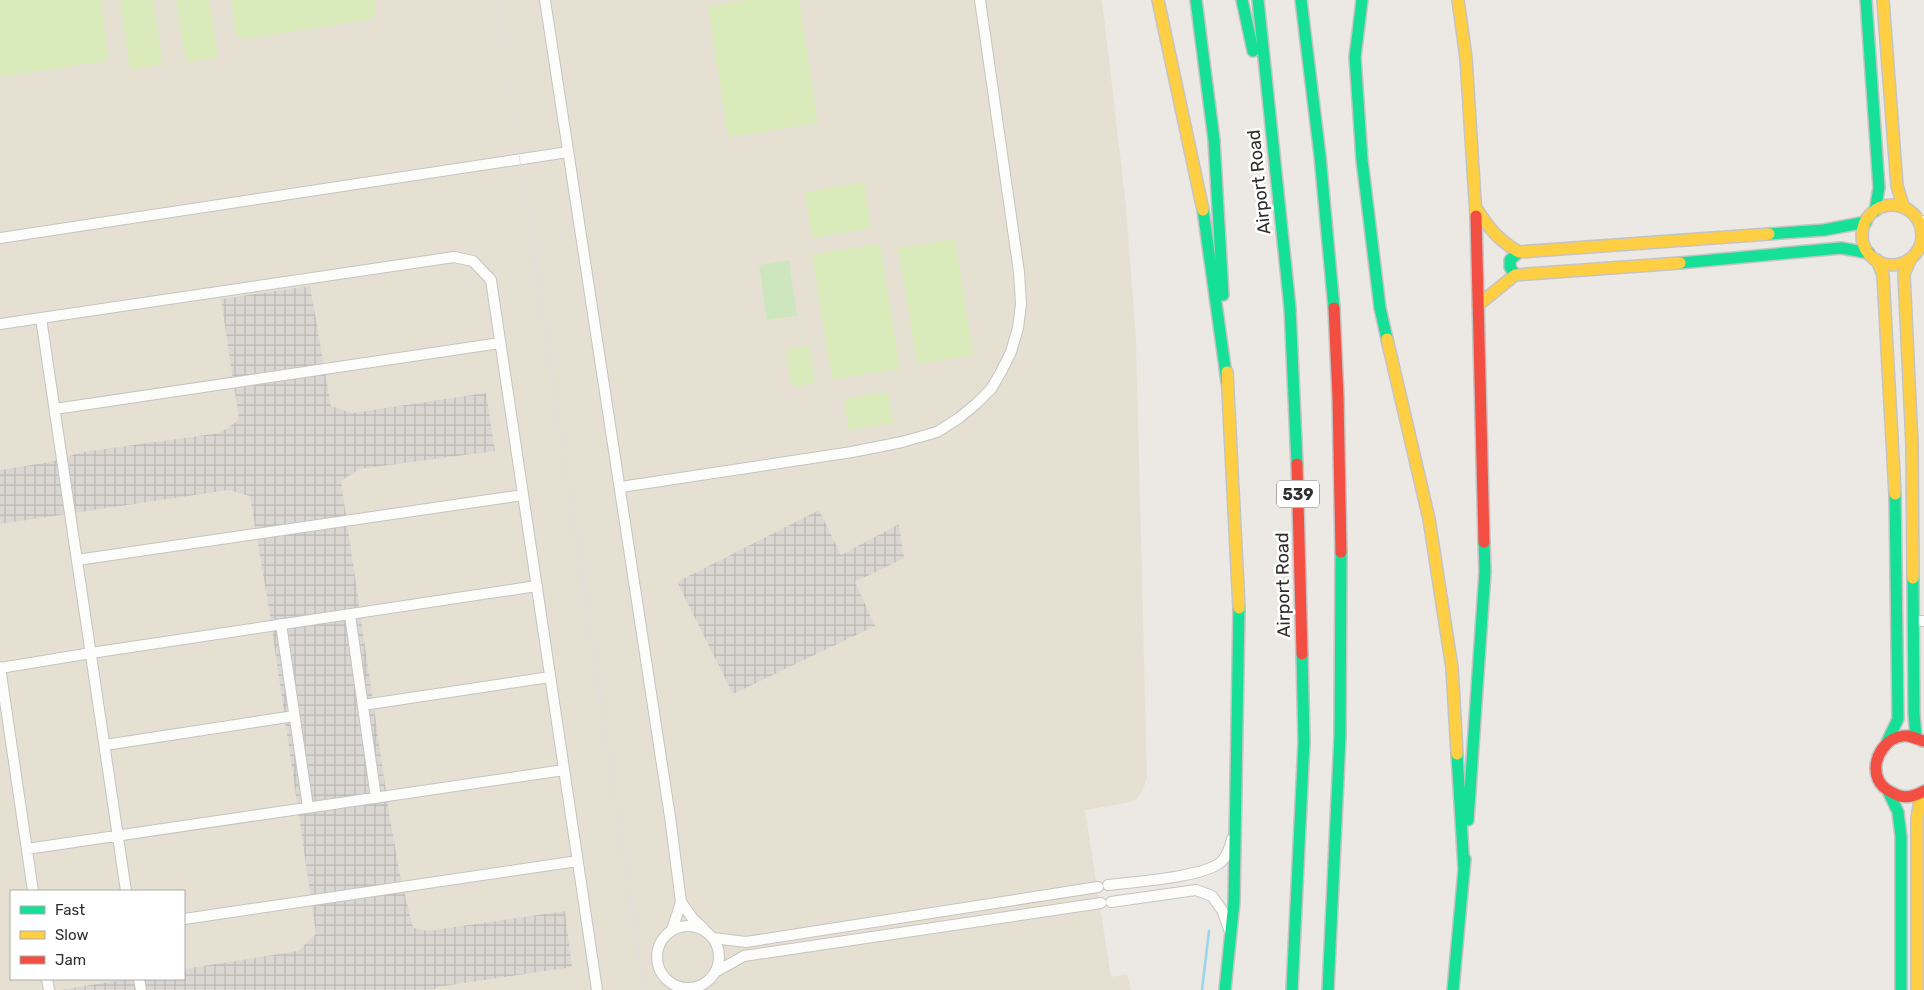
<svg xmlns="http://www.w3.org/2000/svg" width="1924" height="990" viewBox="0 0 1924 990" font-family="Rubik,sans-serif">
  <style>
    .education { fill: #e6e0d3; fill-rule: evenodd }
    .grass { fill: #cee6be }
    .pitch { fill: #d9eabb }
    .plaza { fill: url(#plaza-grid) }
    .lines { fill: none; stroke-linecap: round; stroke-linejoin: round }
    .stream { stroke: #99d6ec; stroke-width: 2.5 }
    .street-casing { stroke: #c5c4c5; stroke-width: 12 }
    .fast-casing { stroke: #c5c4c5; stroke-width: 14 }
    .slow-casing { stroke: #c5c4c5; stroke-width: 14 }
    .jam-casing { stroke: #c5c4c5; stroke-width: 14 }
    .street { stroke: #fcfcfb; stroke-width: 10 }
    .fast { stroke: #16e098; stroke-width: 11 }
    .slow { stroke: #ffcf43; stroke-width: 11 }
    .jam { stroke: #f24e42; stroke-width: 11 }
    .tram { stroke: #dfdfe1; stroke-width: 1 }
    .labels { text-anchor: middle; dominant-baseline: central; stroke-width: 5; stroke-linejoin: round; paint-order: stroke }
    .shield { fill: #fff; stroke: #6d6d6d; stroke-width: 1 }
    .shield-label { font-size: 16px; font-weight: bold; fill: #2e2e2e }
    .street-label { font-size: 18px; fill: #2e2e2e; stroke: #fff }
  </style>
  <defs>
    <pattern id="plaza-grid" width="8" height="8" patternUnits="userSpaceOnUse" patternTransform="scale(1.25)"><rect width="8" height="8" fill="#dad6d2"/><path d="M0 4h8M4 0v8" fill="none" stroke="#bbb8b5"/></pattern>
  </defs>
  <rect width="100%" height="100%" fill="#ece8e4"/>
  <path class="education" d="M0 0H1102L1126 206 1136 340 1147 777 1143 790 1136 799 1127 803 1085 810 1111 977 1127 974 1131 990H0ZM11 891H184V979H11Z"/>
  <path class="grass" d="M789 260 797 316 767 320 759 265Z"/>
  <path class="pitch" d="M0 0H101L108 58 104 61 0 77Z
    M120 0H153L163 65 130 70Z
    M176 0H209L218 57 186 62Z
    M231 0H375L376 12 370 19 242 39 236 35Z
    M748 0H799L818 123 728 137 708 6Z
    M864 182 871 228 812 238 805 192Z
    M955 239 973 355 917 364 898 248Z
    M880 244 900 369 832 379 812 254Z
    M809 345 815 383 792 387 786 349Z
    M888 392 893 423 848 430 844 399Z"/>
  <path class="plaza" d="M310 286 331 406 352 413 486 393 495 451 359 469 341 481 389 812 400 875 413 928 428 931 565 911 572 967 437 987 434 990H61L127 979H184V969L298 951 316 934 269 609 250 496 228 490 0 524V470L50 462 83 452 220 433 239 420 221 299Z
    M819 510 841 555 899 524 904 558 855 582 875 626 733 694 677 582Z"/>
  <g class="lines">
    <path class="stream" d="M1202 990 1209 931"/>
    <g class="street-casing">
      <path id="street" d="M545 0 670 817 681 902 672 930
        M1919 222 1924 221
        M0 238 568 152
        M1922 241 1924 240
        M41 318 126 891
        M0 324 454 257 473 261 491 280 597 990
        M55 409 500 343
        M621 487 852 452 902 442 937 432 959 418 976 404 991 389 1001 372 1011 352 1018 328 1021 304 1019 272 980 0
        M77 560 523 495
        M350 615 376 798
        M1913 621H1924
        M281 624 308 807
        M0 667 33 891
        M0 668 91 653 537 586
        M363 705 550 677
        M105 745 294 716
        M27 849 564 770
        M1108 885C1133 882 1207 877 1222 861 1228 855 1230 847 1232 839
        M681 902 693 919 703 928
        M1111 902 1196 890 1212 896 1222 910 1230 932
        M184 919 578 861
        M657 957a31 31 0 1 1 62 0a31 31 0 1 1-62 0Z
        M713 938 746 942 1098 887
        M717 971 744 956 1101 903
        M47 979 49 990
        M139 979 141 990"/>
    </g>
    <g class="fast-casing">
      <path id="fast" d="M1196 0 1214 140 1223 295
        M1242 0 1253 51
        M1258 0 1290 308 1297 464
        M1301 0 1320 156 1334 308
        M1362 0 1355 57 1362 160 1380 308 1387 339
        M1866 0 1879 188 1875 211
        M1203 210 1227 382
        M1769 234 1824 230 1866 222
        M1680 263 1841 248 1869 253
        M1515 275 1510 267V260L1519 252
        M1913 578 1914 714 1916 737
        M1887 742 1898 719 1895 494
        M1457 754 1464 869
        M1888 791 1898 812 1901 837V990
        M1468 820 1485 572 1484 542
        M1225 990 1234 902 1239 608
        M1292 990 1304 742 1302 654
        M1328 990 1340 736 1341 552
        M1453 990 1465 859"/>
    </g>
    <g class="slow-casing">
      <path id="slow" d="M1158 0 1203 210
        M1458 0 1466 58 1476 216
        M1883 0 1897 186 1904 208
        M1862 235a30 30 0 1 1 60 0a30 30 0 1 1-60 0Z
        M1476 208C1488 227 1499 241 1519 252L1769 234
        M1911 258 1904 274 1912 445 1913 578
        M1877 260 1883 275 1895 494
        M1478 305 1515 275 1680 263
        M1387 339 1429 519 1452 668 1457 754
        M1227 372 1239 608
        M1917 990V819L1921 793"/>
    </g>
    <g class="jam-casing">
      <path id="jam" d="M1476 216 1484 542
        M1334 308 1338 397 1341 552
        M1297 464 1302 654
        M1923 741C1918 739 1913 737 1908 736 1887 734 1870 759 1878 779 1881 787 1888 791 1895 794 1904 799 1915 796 1924 791"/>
    </g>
    <use href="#street" class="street"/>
    <use href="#fast" class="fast"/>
    <use href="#slow" class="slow"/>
    <use href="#jam" class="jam"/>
    <path class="tram" d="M496 0 644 990"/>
  </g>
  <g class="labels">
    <rect class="shield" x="1277" y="480.5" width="42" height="27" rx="4"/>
    <g class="shield-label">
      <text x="1298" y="494">539</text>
    </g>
    <g class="street-label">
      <text transform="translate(1259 182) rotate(-96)">Airport Road</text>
      <text transform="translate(1283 585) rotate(-91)">Airport Road</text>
    </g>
  </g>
  <rect x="10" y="890" width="175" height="90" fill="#ffffff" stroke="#ababab"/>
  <rect x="20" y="906" width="25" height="8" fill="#16e098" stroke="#ababab"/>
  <text x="55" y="915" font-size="15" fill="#2e2e2e">Fast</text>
  <rect x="20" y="931" width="25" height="8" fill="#ffcf43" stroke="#ababab"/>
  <text x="55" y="940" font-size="15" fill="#2e2e2e">Slow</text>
  <rect x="20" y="956" width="25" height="8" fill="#f24e42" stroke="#ababab"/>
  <text x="55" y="965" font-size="15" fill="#2e2e2e">Jam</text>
</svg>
